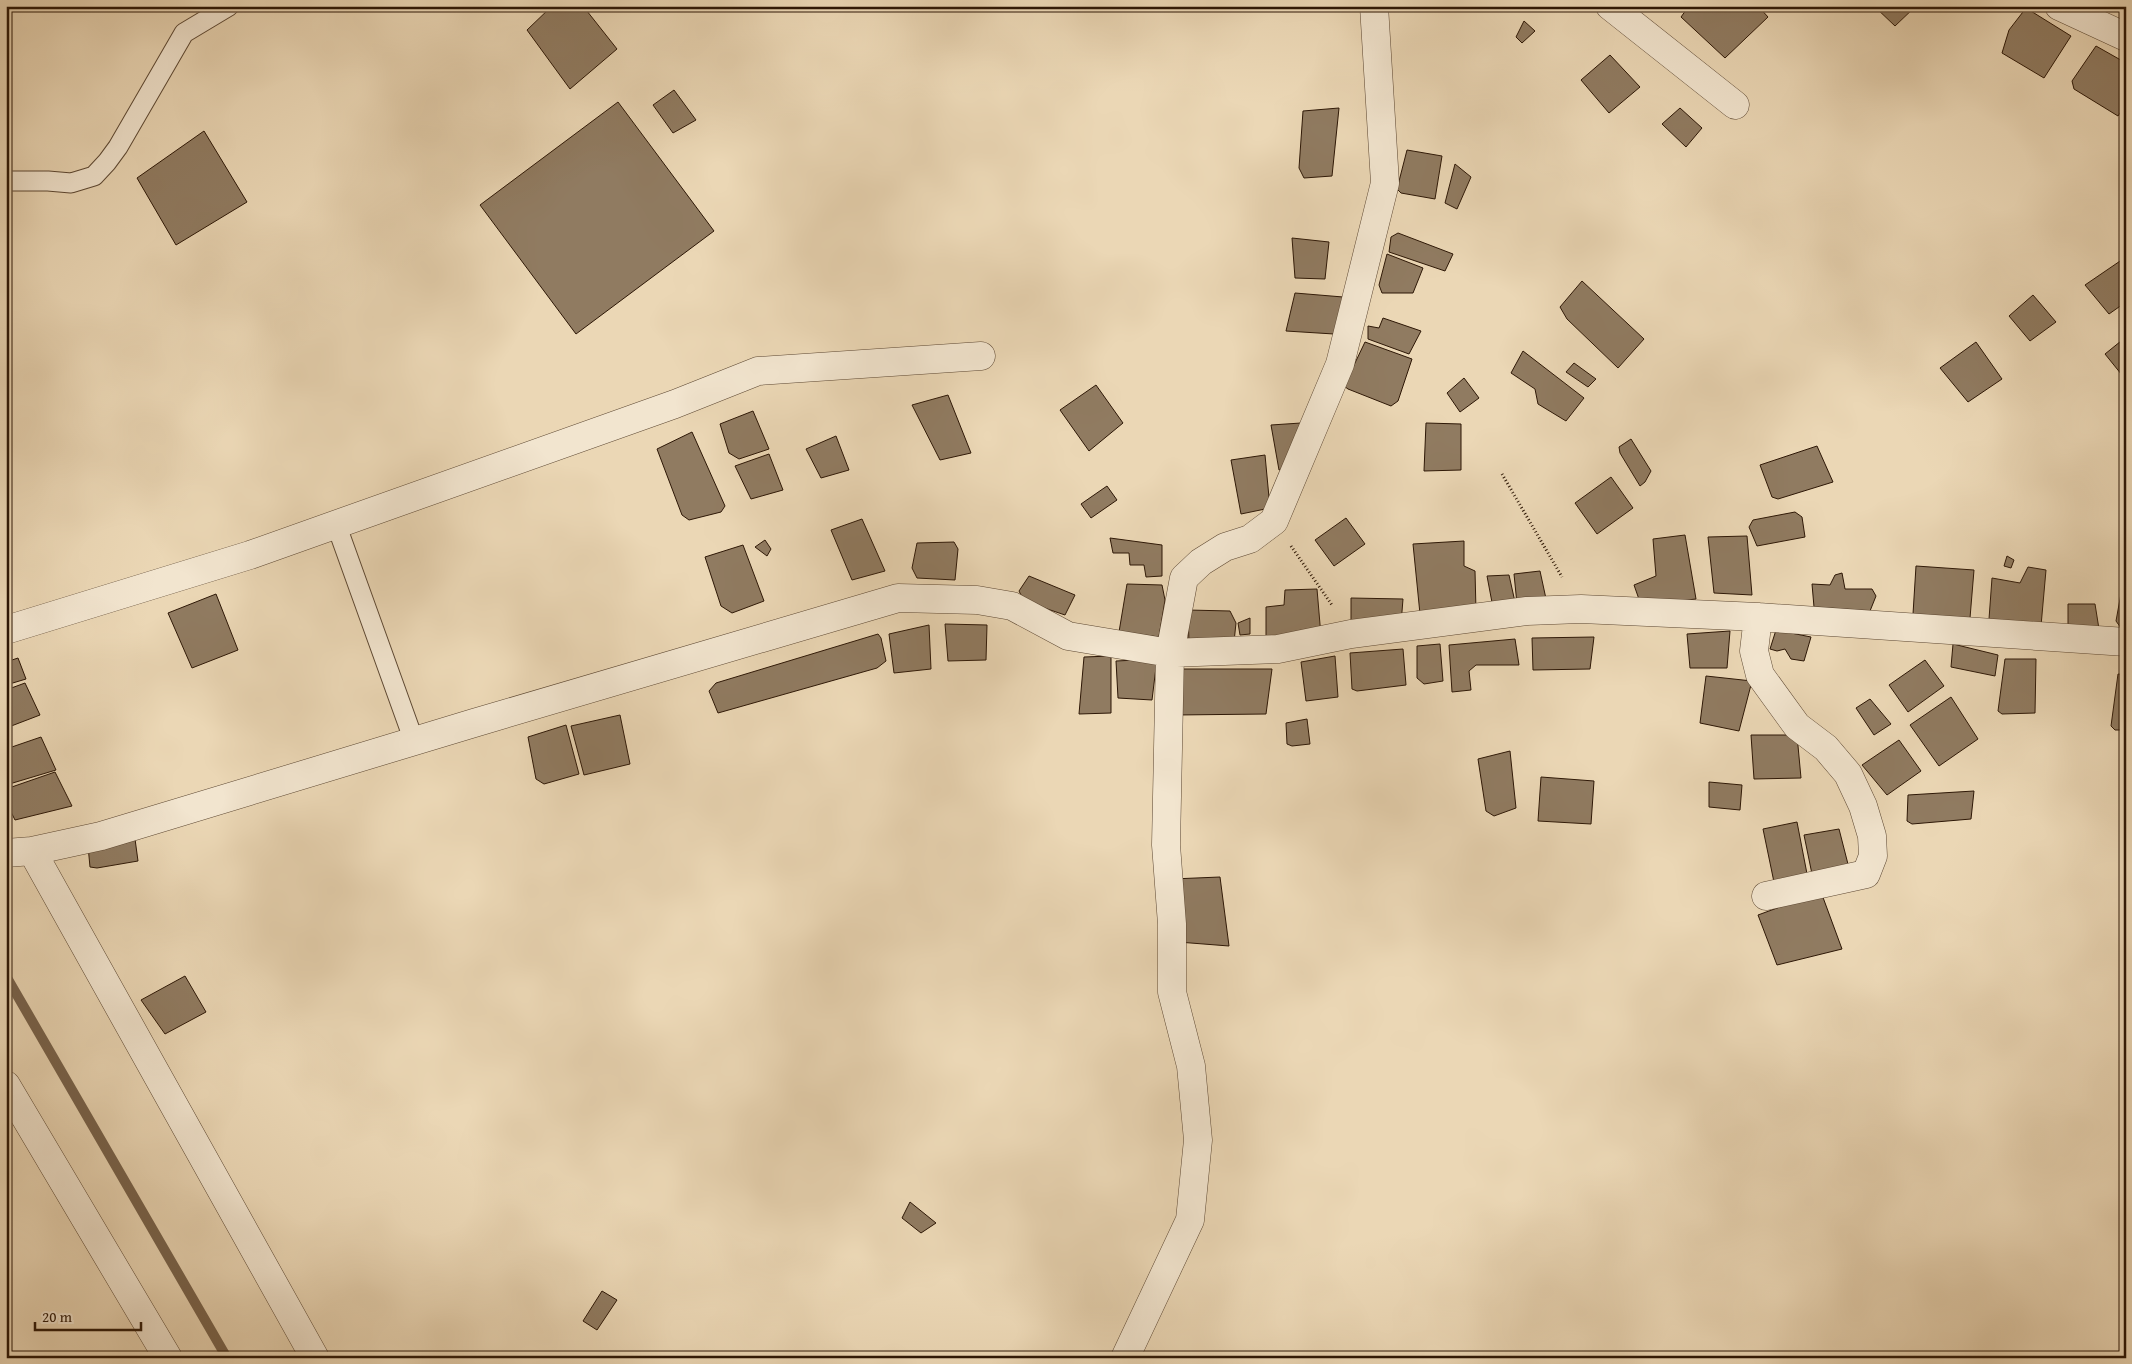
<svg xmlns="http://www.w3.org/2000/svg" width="2132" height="1364" viewBox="0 0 2132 1364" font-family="'Gentium Book Plus',serif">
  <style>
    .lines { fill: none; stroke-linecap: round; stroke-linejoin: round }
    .stream { stroke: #78634c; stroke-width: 10 }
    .building { fill: #907b61; stroke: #2d1706 }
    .service-casing { stroke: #5c4732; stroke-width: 21 }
    .minor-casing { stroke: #5c4732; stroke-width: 29 }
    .tertiary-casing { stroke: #5c4732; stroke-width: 29 }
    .path { stroke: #2d1706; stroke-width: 3; stroke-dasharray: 1 2.5; stroke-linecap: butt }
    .service { stroke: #f2e5cf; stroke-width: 19 }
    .minor { stroke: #f2e5cf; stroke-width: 28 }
    .tertiary { stroke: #f2e5cf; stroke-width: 28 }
  </style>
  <rect width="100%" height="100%" fill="#ebd7b5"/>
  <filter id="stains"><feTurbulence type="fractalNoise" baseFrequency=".004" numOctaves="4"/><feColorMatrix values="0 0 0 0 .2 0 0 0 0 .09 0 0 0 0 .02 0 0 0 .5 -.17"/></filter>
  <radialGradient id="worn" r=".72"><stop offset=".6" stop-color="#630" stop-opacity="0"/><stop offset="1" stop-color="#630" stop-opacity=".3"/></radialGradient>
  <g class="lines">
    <path class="stream" d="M6 976 227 1358"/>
  </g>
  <path class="building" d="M552 6H583L617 49 570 89 527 30Z
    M1689 6H1758L1768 17 1725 58 1681 17Z
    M1874 6H1916L1895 26Z
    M2026 8 2071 36 2044 78 2002 53 2009 30Z
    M1524 21 1535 31 1522 43 1516 37Z
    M2096 46 2126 63V104L2118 116 2074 89 2072 81Z
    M1610 55 1640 87 1609 113 1581 80Z
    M674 90 696 120 673 133 653 105Z
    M618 102 714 231 576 334 480 205Z
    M1339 108 1332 176 1304 178 1299 168 1303 111Z
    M1680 108 1702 128 1686 147 1662 124Z
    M204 131 247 202 176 245 137 178Z
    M1407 150 1442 156 1435 199 1401 193 1397 189Z
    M1455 164 1471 177 1457 209 1445 203Z
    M1398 233 1453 254 1445 271 1389 252 1391 237Z
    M1292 238 1329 242 1325 279 1295 278Z
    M1387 254 1423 268 1413 293H1382L1379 285Z
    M2126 257V302L2109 314 2085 285Z
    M1582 281 1644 339 1618 368 1567 319 1560 307Z
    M1295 293 1343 297 1334 334 1286 331Z
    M2033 295 2056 322 2030 341 2009 316Z
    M1383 318 1421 331 1409 354 1368 339V326L1379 328Z
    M2126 337V380L2105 354Z
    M1365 342 1412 359 1398 401 1391 406 1348 389 1344 386Z
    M1976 342 2002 379 1968 402 1940 368Z
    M1523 351 1584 398 1566 421 1538 404 1535 389 1511 373Z
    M1574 363 1596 379 1588 387 1566 372Z
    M1464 378 1479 398 1460 412 1447 393Z
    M1096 385 1123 423 1089 451 1060 410Z
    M948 395 971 453 940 460 912 405Z
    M753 411 769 449 739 459 729 453 720 424Z
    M1301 423 1289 467 1279 470 1271 425Z
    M1426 423 1461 424V470L1424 471Z
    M692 432 725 506 721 512 689 520 682 515 657 449Z
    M836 436 849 470 821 478 806 449Z
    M1631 439 1651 471 1645 482 1640 486 1620 453 1619 447Z
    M1817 446 1833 482 1778 499 1772 497 1760 465Z
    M769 454 783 490 751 499 735 466Z
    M1265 455 1270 508 1241 514 1231 460Z
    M1611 477 1633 508 1597 534 1575 503Z
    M1107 486 1117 500 1091 518 1081 504Z
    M1795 512 1802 517 1805 537 1757 546 1749 527 1753 520Z
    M1346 518 1365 544 1334 566 1315 540Z
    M862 519 885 571 852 580 831 530Z
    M1685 535 1696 599 1641 605 1634 585 1656 576 1653 539Z
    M1747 536 1752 595 1714 593 1708 537Z
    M1110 538 1162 545V576L1146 577 1144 565H1130L1129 553H1113Z
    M765 540 771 549 767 556 755 547Z
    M1464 541V566L1475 571 1476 611 1420 614 1413 544Z
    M954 542 958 549 955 580 917 578 912 568 917 543Z
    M743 545 764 601 732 613 721 606 705 557Z
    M2007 556 2014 560 2011 568 2004 566Z
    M1916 566 1974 570 1970 618 1913 614Z
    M2028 567 2046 570 2041 626 1989 619 1992 578 2020 583Z
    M1540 571 1548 608 1517 604 1514 574Z
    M1842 573 1845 589H1872L1876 596 1870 611 1814 607 1812 584 1830 585 1835 575Z
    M1509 575 1517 611 1494 613 1487 576Z
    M1029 576 1075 595 1065 615 1024 601 1019 591Z
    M1127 584 1162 585 1165 600 1159 637 1119 632Z
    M2122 588H2126V628H2121L2116 621Z
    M1317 589 1321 636 1266 639V607L1284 605 1285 590Z
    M216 594 238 650 192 668 168 613Z
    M1351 598 1403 599 1401 624 1351 626Z
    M2068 604H2095L2099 629 2068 628Z
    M1188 610 1230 611 1236 623 1234 642 1189 645Z
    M1250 618V634L1240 635 1238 623Z
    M945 624 987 625 986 660 948 661Z
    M929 625 931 669 894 673 889 634Z
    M1776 630 1811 637 1804 661 1791 659 1785 649 1777 651 1770 649Z
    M1730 631 1727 668H1690L1687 634Z
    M878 634 881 638 886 661 877 668 718 713 709 691 716 683Z
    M1594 637 1590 669 1533 670 1532 638Z
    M1515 639 1519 665H1476L1469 671 1471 690 1452 692 1449 645Z
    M1440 644 1443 681 1424 684 1417 678V646Z
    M1953 644 1998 655 1995 676 1951 667Z
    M1403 649 1406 685 1357 691 1352 689 1350 653Z
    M1111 656V713L1079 714 1084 657Z
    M1335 656 1338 697 1306 701 1301 662Z
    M18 658 26 679 6 685V662Z
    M1157 659 1152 700 1118 698 1116 661Z
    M2005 659H2036L2035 713 2002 714 1998 711Z
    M1925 660 1944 686 1908 712 1889 685Z
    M1176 669H1272L1266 714 1176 715Z
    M2118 674 2126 675V730H2115L2111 726Z
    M1706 676 1752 681 1739 731 1700 723Z
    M25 683 40 715 6 728V690Z
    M1951 697 1978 739 1939 766 1910 725Z
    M1870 699 1891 724 1874 735 1856 708Z
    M620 715 630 764 584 775 571 726Z
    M1307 719 1310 744 1292 746 1287 744 1286 723Z
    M566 725 579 774 544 784 536 779 528 737Z
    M1751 735H1797L1801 778 1754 779Z
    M41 737 56 770 6 785V749Z
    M1899 740 1921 771 1887 795 1862 765Z
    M1510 751 1516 808 1494 816 1486 811 1478 759Z
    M55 772 72 806 15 820 6 802V789Z
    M1541 777 1594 781 1591 824 1538 821Z
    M1709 782 1742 785 1740 810 1709 807Z
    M1974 791 1971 819 1912 824 1907 821 1908 795Z
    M1797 822 1808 879 1775 887 1763 829Z
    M1839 829 1850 872 1813 879 1804 835Z
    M135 839 138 861 97 868 90 867 88 846Z
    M1220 877 1229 946 1178 942 1172 879Z
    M1821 892 1842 949 1777 965 1758 915Z
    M185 976 206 1012 165 1034 141 1000Z
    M910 1202 936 1223 921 1233 902 1218Z
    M602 1291 617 1300 597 1330 583 1321Z"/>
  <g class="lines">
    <g class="service-casing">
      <path id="service" d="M6 181H48L71 183 94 176 107 162 118 147 184 33 229 6
        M336 524 414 741"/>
    </g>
    <g class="minor-casing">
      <path id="minor" d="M1610 6 1735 105
        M1758 617 1754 651 1760 675 1797 726 1826 748 1848 774 1863 806 1872 836 1873 856 1866 874 1766 896
        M6 630 250 555 675 404 758 371 981 356
        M32 851 101 836 474 723 898 598 977 600 1012 606 1068 636 1170 653 1278 649 1351 634 1527 611 1581 609 1758 617 2126 642
        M6 853 32 851 315 1358
        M6 1085 168 1358
        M1125 1358 1190 1220 1198 1140 1191 1066 1172 992V924L1166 845 1170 653 1184 578 1201 562 1225 547 1250 539 1274 521 1340 364 1385 183 1374 6"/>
    </g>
    <g class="tertiary-casing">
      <path id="tertiary" d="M2059 6 2126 37"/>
    </g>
    <path class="path" d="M1502 474 1562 577
      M1291 546 1332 605"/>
    <use href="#service" class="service"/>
    <use href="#minor" class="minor"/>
    <use href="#tertiary" class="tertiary"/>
  </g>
  <rect width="2132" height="1364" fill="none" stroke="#ebd7b5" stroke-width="25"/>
  <rect x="8" y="8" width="2117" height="1349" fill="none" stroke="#2d1706" stroke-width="2.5"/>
  <rect x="12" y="12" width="2107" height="1339" fill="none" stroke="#2d1706"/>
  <path d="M35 1322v8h106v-8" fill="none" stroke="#2d1706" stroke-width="2.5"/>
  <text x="42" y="1322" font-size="15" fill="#2d1706" stroke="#f2e5cf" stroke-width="4" paint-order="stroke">20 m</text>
  <rect width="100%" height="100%" filter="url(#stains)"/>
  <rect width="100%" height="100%" fill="url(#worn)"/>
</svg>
